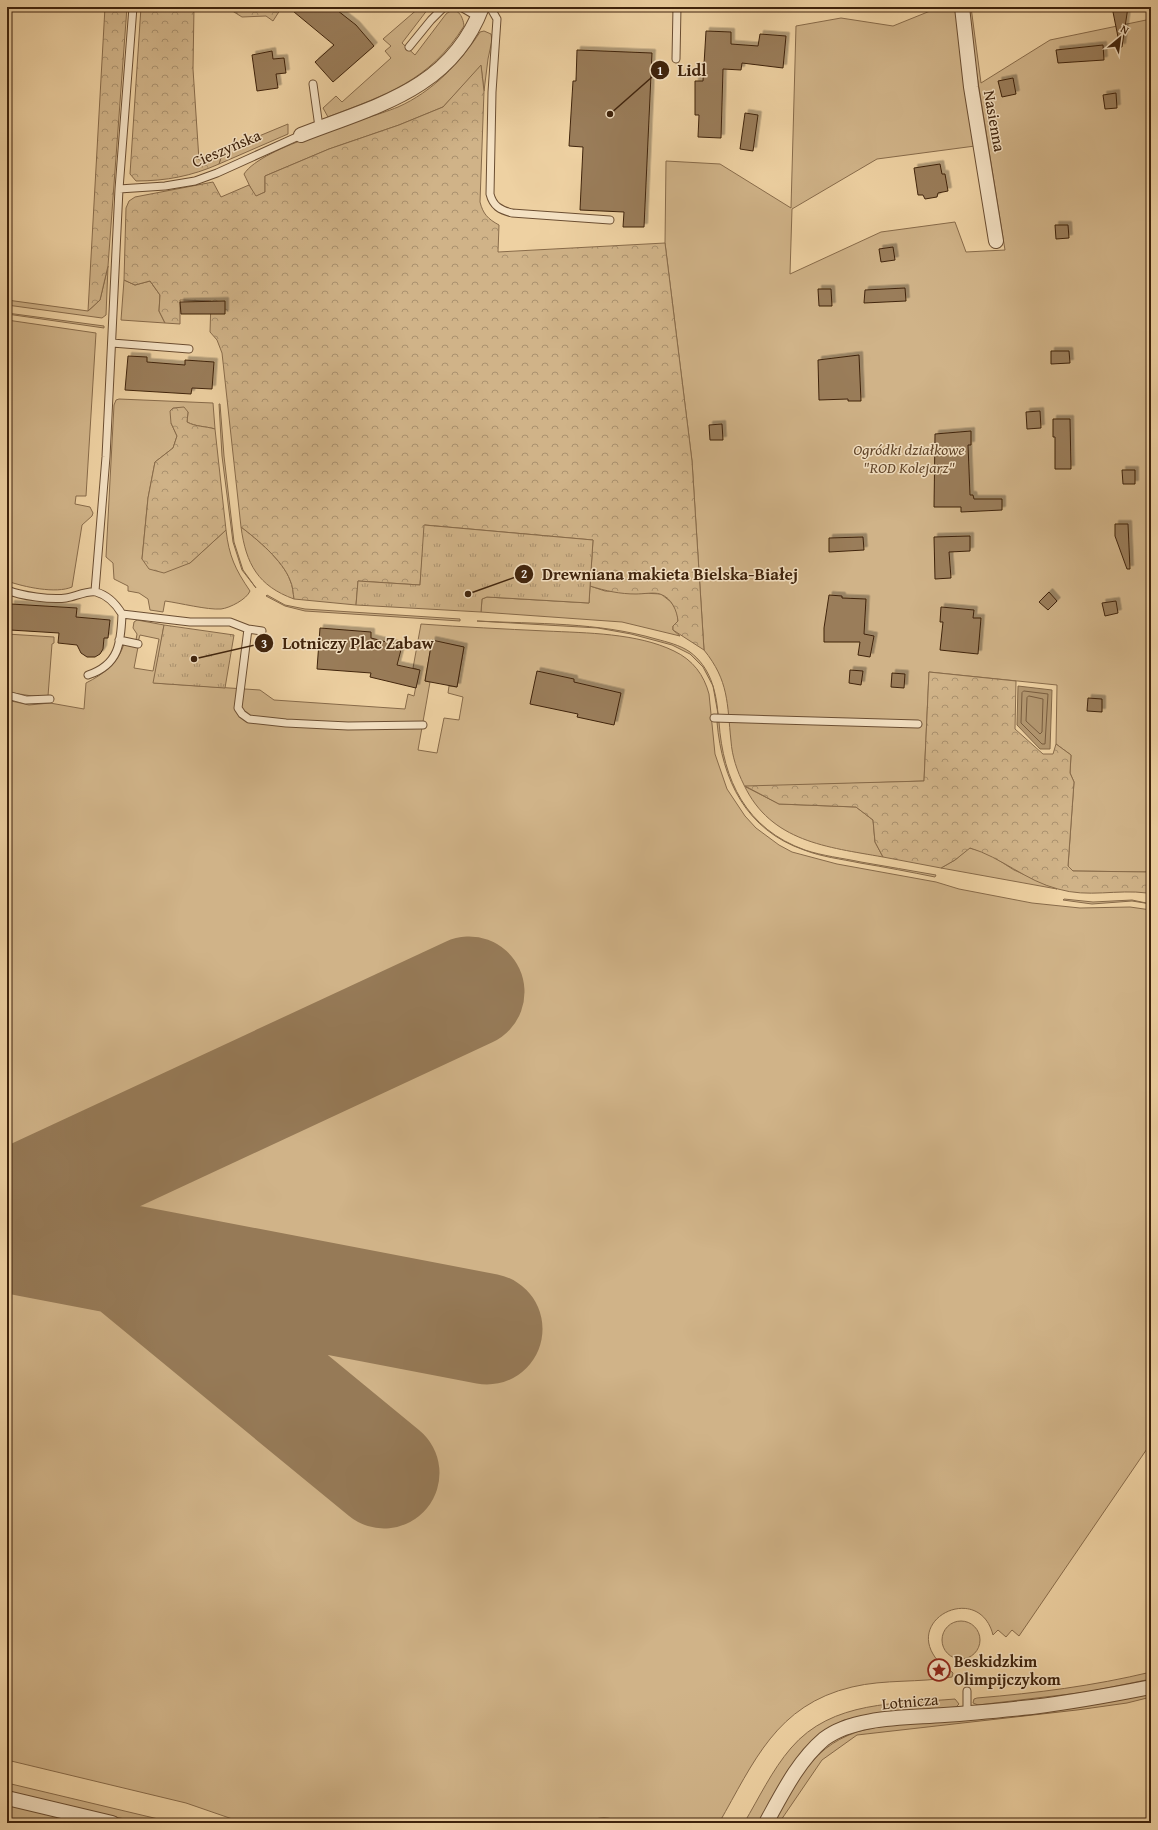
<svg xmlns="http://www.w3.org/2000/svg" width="1158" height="1830" viewBox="0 0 1158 1830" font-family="'Gentium Book Plus',serif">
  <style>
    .green { fill: #d0b388; stroke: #886b4a; fill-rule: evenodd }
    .forest { fill: url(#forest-crowns); stroke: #886b4a }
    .park { fill: url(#park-tufts); stroke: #886b4a }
    .water { fill: #b2966f; stroke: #846847 }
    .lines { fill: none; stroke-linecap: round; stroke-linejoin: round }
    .shore { stroke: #785c3e; stroke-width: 1 }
    .runway { stroke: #967a57; stroke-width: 111 }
    .building { fill: #9a7d5a; stroke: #3f230c; filter: url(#shadow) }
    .service-casing { stroke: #6b4e32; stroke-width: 9 }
    .minor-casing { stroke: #6b4e32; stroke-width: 16 }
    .service { stroke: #f4e1c3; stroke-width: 7 }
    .minor { stroke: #f4e1c3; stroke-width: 14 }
    .labels { text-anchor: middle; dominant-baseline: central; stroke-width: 3; stroke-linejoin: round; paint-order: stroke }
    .street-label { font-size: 16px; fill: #3f230c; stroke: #f4e1c3 }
    .park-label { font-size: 16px; font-style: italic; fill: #63472b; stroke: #f4e1c3 }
    .poi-label { font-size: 16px; font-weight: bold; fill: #3f230c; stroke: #f4e1c3; text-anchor: start }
    .leader { fill: none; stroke: #3f230c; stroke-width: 1.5 }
    .callout-dot { fill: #3f230c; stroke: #f4e1c3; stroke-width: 1.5 }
    .mark-label { font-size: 12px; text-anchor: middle; font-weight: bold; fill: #fff }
    .callout-label { font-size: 17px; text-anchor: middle; font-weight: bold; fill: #3f230c; stroke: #f4e1c3; stroke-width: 3; stroke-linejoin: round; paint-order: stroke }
  </style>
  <defs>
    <pattern id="forest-crowns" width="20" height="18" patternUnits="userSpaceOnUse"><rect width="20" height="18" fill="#d0b388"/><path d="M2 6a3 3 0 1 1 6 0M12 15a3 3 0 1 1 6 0" fill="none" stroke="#aa916e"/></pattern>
    <pattern id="park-tufts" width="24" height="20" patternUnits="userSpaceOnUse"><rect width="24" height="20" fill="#d0b388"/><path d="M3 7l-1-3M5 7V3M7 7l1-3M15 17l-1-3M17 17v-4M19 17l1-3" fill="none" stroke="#aa916e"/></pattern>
    <filter id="shadow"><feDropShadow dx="3.5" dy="-3.5" stdDeviation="0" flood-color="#0004"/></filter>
  </defs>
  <rect width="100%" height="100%" fill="#eed1a2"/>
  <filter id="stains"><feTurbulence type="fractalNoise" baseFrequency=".005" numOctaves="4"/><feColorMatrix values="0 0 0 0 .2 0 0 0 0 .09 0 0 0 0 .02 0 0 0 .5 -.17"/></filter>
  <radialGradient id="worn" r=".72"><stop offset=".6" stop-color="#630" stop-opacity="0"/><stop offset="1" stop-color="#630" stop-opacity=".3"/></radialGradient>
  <path class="green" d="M420 7H425L428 9 402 43 415 55 446 14C457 5 463 16 464 26 430 81 385 95 328 117L323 108 336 96 342 102 391 58 385 51 391 46 383 39Z
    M940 7H958L975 146 877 159 792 209 790 274 881 232 955 222 966 252 1005 250 966 7H971L981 83 1050 40 1151 19V894L1147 893 1148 872 1073 871 1068 866 1074 782 1070 773 1071 755 1056 744 1057 685 929 672 924 781 746 787 779 804 856 807 873 820 875 842 883 857C827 847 771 842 744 785 737 771 732 756 731 741 727 703 729 681 704 650L692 461 665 243 666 161 720 164 791 208 796 26 841 18 893 26Z
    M484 31 491 34 492 40 488 59 484 91 481 66 443 107 399 125 329 149 265 176V192L255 197 244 174C262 146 364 121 398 107 432 92 460 63 480 32Z
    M288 124V134L219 164 223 151Z
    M108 266 106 315 102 318 7 305V300L88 311 100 300Z
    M124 280 135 285 150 281 160 295 159 311 165 323 121 320Z
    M7 313 104 326V328L7 314Z
    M7 320 96 333 86 496H76L75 504 90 507 93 513 92 516 82 525 72 587C56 594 24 587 7 581Z
    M119 399 213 403 215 429C205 426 196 427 187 422L188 412 171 423 177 436 173 448 155 462 148 498 142 559 190 563 226 530C229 556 235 569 250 591 247 599 230 608 221 609 207 610 180 603 165 601L163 612 150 610 148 599 139 593 128 591V586L114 579 113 563 106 557 114 405 116 400Z
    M219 404H220L224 456 234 542 243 570 256 588 242 570 233 542 222 456Z
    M241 527C257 539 283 561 290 580 293 586 293 593 294 599 258 586 246 564 241 527Z
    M590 586 605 591 661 594 671 602 677 611 678 621 673 626V630L680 636 622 622 481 612 482 599 487 597 589 603Z
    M267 595 285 605 305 609 460 619V621L305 611 285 606 266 596Z
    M137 620 164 625 154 683 260 690 274 700 405 709 408 694 414 696 419 670 413 668 421 624C463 627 504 629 546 631 587 633 637 633 674 651 693 660 704 675 709 694L715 754 727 789 745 816 756 828 779 845 792 852 837 864 936 882 959 889 1032 903 1080 908 1130 907 1151 910V1443L1019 1636 1012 1630 1006 1637 998 1630 993 1635C980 1584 910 1615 933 1654 938 1663 946 1666 953 1673L952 1677C919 1683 885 1679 852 1687 776 1705 754 1762 719 1823H620C612 1816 596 1816 588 1823H244L186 1803 7 1760V700L29 705 50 703 84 709 86 683C104 674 118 663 124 644L138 647 134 668 153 671 159 639 140 635 138 642 136 640 137 634 133 628 134 622ZM432 641 464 647 457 687 449 686 448 693 463 697 459 720 444 718 437 753 418 750 430 682 425 681Z
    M477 621C536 624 598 622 656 639 667 642 680 645 690 652 710 667 716 690 718 714L713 686 703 667 690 654 672 645 631 634 598 628Z
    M7 634 54 637V643L52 644 48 696H32L7 692Z
    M717 722H719C723 780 746 829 805 850 823 856 842 858 861 862 886 866 911 871 936 875L935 877C910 872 885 867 860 863 841 859 822 857 804 850 746 830 722 780 717 722Z
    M969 848 986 852 1014 870 1057 889 941 868 955 860Z
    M1064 899 1093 902 1132 900 1151 904 1132 901 1092 904 1063 900Z
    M942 1640a19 19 0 1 1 38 0a19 19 0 1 1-38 0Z
    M1151 1672V1679L1087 1692 978 1705 973 1703 974 1699 977 1698C1037 1693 1093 1686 1151 1672Z
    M1151 1692V1697L1127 1703 1077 1710 857 1735 822 1760 779 1823H773C801 1774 817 1737 878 1727Z
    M955 1699 959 1704 956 1707 862 1716 844 1720 830 1727 815 1738 788 1770 759 1823H744C759 1798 772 1770 791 1748 832 1700 897 1704 955 1699Z
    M7 1783 175 1823H141L7 1791Z
    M7 1805 83 1823H7Z"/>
  <path class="forest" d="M105 7H127L108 266 100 300 88 311Z
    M141 7H194L193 69 199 160 223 151 219 164C192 176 166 181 136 181L130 174Z
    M226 7H282L273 21 266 16 242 17Z
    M481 65 484 91 480 202C483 214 488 219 499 225L498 252 665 243 692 461 704 650 673 630V626L678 621C677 611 672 598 660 594 654 592 643 594 636 594 620 594 606 591 590 586L593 540 425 525 420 585 358 581 356 605 294 599C293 593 293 586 290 580 283 561 257 539 241 527L222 353 217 340 210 332 211 301 180 300V324L165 323 159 311 160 295 150 281 135 285 124 280 126 208 129 201 135 197 213 182 221 197 249 185 256 196 265 192V176L329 149 399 125 443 107Z
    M184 407 188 412 187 422C196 427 205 426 215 429L226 530 190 563 164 573 149 569 142 559 148 498 155 462 173 448 177 436 171 423 170 411 173 408Z
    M929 672 1016 681 1015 729 1043 754H1053L1056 744 1071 755 1070 773 1074 782 1068 866 1073 871 1149 872 1147 893C1117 889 1088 898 1058 889 1026 881 1001 857 970 848L955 860 941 868 883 857 875 842 873 820 856 807 779 804 745 786 924 781Z"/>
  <path class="park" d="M424 525 593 540 589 603 487 597 482 599 481 612 356 605 358 581 420 585Z
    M164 625 234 635 225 688 153 683Z"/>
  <path class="water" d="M1018 686 1052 690 1050 749H1040L1017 725Z"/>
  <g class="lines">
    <path class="shore" d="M1024 691 1048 694 1045 744H1042L1021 723 1022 693Z
      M1029 696 1043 699 1042 732 1040 734 1026 721 1027 698Z"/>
    <path class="runway" d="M7 1207 469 992
      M7 1237 487 1329
      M130 1264 384 1473"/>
  </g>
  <path class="building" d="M288 7H333L356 25 374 46 333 82 315 62 334 45Z
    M1112 7H1128L1122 47H1120Z
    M706 31 731 32V44L758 46 760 34 786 36 783 68 742 63 741 70 723 69 721 138 698 137 699 115H695V81H703Z
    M1103 45 1104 60 1058 63 1056 50Z
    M577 50 652 53 644 227H623L624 212 580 210 583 147 569 146 573 81H576Z
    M272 51 273 59 284 58 286 73 276 74 278 88 257 91 252 55Z
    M1013 78 1016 94 1002 97 998 81Z
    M1116 93 1117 108 1105 109 1103 95Z
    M745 113 758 115 753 151 740 149Z
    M940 164 942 174H945L948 191 938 193 937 197 925 199 923 195H918L914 168Z
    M1055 225H1068L1069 238 1056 239Z
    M893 247 895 260 881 262 879 249Z
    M905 288 906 301 864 303 865 290Z
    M818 289H831L832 306H819Z
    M225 301V314H181L180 302Z
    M1051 351H1069L1070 363 1051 364Z
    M859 355 861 401H848V399L819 400 818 360Z
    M128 356 147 357V362L185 365V360L214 362 212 389 192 388 191 394 125 390Z
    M1040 411 1041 428 1027 429 1026 412Z
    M1053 419H1070L1071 469H1055V437H1053Z
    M722 424 723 440H710L709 425Z
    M971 431V445H968L970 495H973L974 499H1002V510L961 512V507H934L935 434Z
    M1122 470H1135V484H1123Z
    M1115 524H1128L1130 569H1127L1115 536Z
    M970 536V551L949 552 951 578 935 579 934 537Z
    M863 537 864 550 829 552V538Z
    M1049 592 1057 601 1048 610 1039 602Z
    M829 595 842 596V598L866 599 864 634 874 636 870 657 858 655 860 642H824V628Z
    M1116 601 1118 613 1105 616 1102 603Z
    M11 604 77 608 76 617 110 620 108 638H104L103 649 100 654 95 657H87L81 653 77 645 58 643 59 633 10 630Z
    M941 607 974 610 973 618H981L978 654 940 650 943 622H940Z
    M320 628 371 632V638L402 646 397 665 420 670 416 688 370 677 371 673 317 669Z
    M432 640 464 647 457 687 425 681Z
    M850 670 863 671 861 685 849 683Z
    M537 671 574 679V682L621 693 614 725 577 717 578 714 530 704Z
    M892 673 905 674 904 688 891 687Z
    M1088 698 1102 699V712L1087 711Z"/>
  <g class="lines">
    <g class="service-casing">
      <path id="service" d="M461 7 478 17
        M490 7 497 19 492 92 490 194C493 206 500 210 512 213L610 220
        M409 47 431 20 444 7
        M676 59 677 7
        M313 84 319 127
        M119 189 165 186 195 181 217 173 301 135
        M112 343 189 349
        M7 590C21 596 51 600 66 598 74 597 88 590 96 592 107 595 116 604 122 614L190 622H230L248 629 262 631
        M95 591 106 457 119 189 133 7
        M248 629 238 708 242 714 249 719 286 723 348 726 423 725
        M119 640 138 644
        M88 675C119 665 121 643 122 614
        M7 695 26 700 50 699
        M714 718 918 724
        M967 1713V1691"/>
    </g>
    <g class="minor-casing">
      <path id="minor" d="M962 7 971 87 996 241
        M301 135C375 106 451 90 482 7
        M7 1798 112 1823
        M766 1823C782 1794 798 1761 824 1739 854 1716 908 1718 944 1715 973 1713 1003 1710 1032 1707 1072 1702 1111 1695 1151 1687"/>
    </g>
    <use href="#service" class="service"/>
    <use href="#minor" class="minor"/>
  </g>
  <defs>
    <g id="sight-ring" transform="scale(1.15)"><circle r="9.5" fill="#f4e1c3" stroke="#8f2418" stroke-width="1.5"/><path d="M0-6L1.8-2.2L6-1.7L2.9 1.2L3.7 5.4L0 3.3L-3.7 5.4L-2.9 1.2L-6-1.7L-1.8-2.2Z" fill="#8f2418"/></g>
  </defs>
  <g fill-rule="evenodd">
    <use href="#sight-ring" x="939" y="1670"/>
  </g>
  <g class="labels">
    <g class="street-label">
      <text transform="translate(995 121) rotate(80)">Nasienna</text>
      <text transform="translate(226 148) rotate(-23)">Cieszyńska</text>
      <text transform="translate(910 1701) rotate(-5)">Lotnicza</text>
    </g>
    <g class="park-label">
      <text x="909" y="449">Ogródki działkowe<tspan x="909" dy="18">"ROD Kolejarz"</tspan></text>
    </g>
    <g class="poi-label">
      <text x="954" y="1661">Beskidzkim<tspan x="954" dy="18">Olimpijczykom</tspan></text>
    </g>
  </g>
  <path class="leader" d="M610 114L660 70M468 594L524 574M194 659L264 643"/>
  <g class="callout-dot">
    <circle cx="610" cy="114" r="4"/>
    <circle cx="468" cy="594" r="4"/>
    <circle cx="194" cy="659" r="4"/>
    <circle cx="660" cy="70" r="10"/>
    <circle cx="524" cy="574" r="10"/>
    <circle cx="264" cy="643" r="10"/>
  </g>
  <g class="mark-label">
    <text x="660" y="75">1</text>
    <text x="524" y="578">2</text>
    <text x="264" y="648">3</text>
  </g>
  <g class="callout-label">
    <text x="692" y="76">Lidl</text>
    <text x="670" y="580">Drewniana makieta Bielska-Białej</text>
    <text x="358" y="649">Lotniczy Plac Zabaw</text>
  </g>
  <rect width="1158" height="1830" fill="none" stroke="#eed1a2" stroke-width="24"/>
  <rect x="8" y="8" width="1142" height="1814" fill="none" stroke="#3f230c" stroke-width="2"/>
  <rect x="12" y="12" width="1134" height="1806" fill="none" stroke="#3f230c"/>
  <g transform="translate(1120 38) rotate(29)" stroke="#f4e1c3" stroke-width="3" paint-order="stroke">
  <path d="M0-3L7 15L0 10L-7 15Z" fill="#3f230c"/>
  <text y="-6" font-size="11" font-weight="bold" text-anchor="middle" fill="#3f230c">N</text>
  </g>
  <rect width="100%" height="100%" filter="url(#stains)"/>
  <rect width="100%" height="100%" fill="url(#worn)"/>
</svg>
